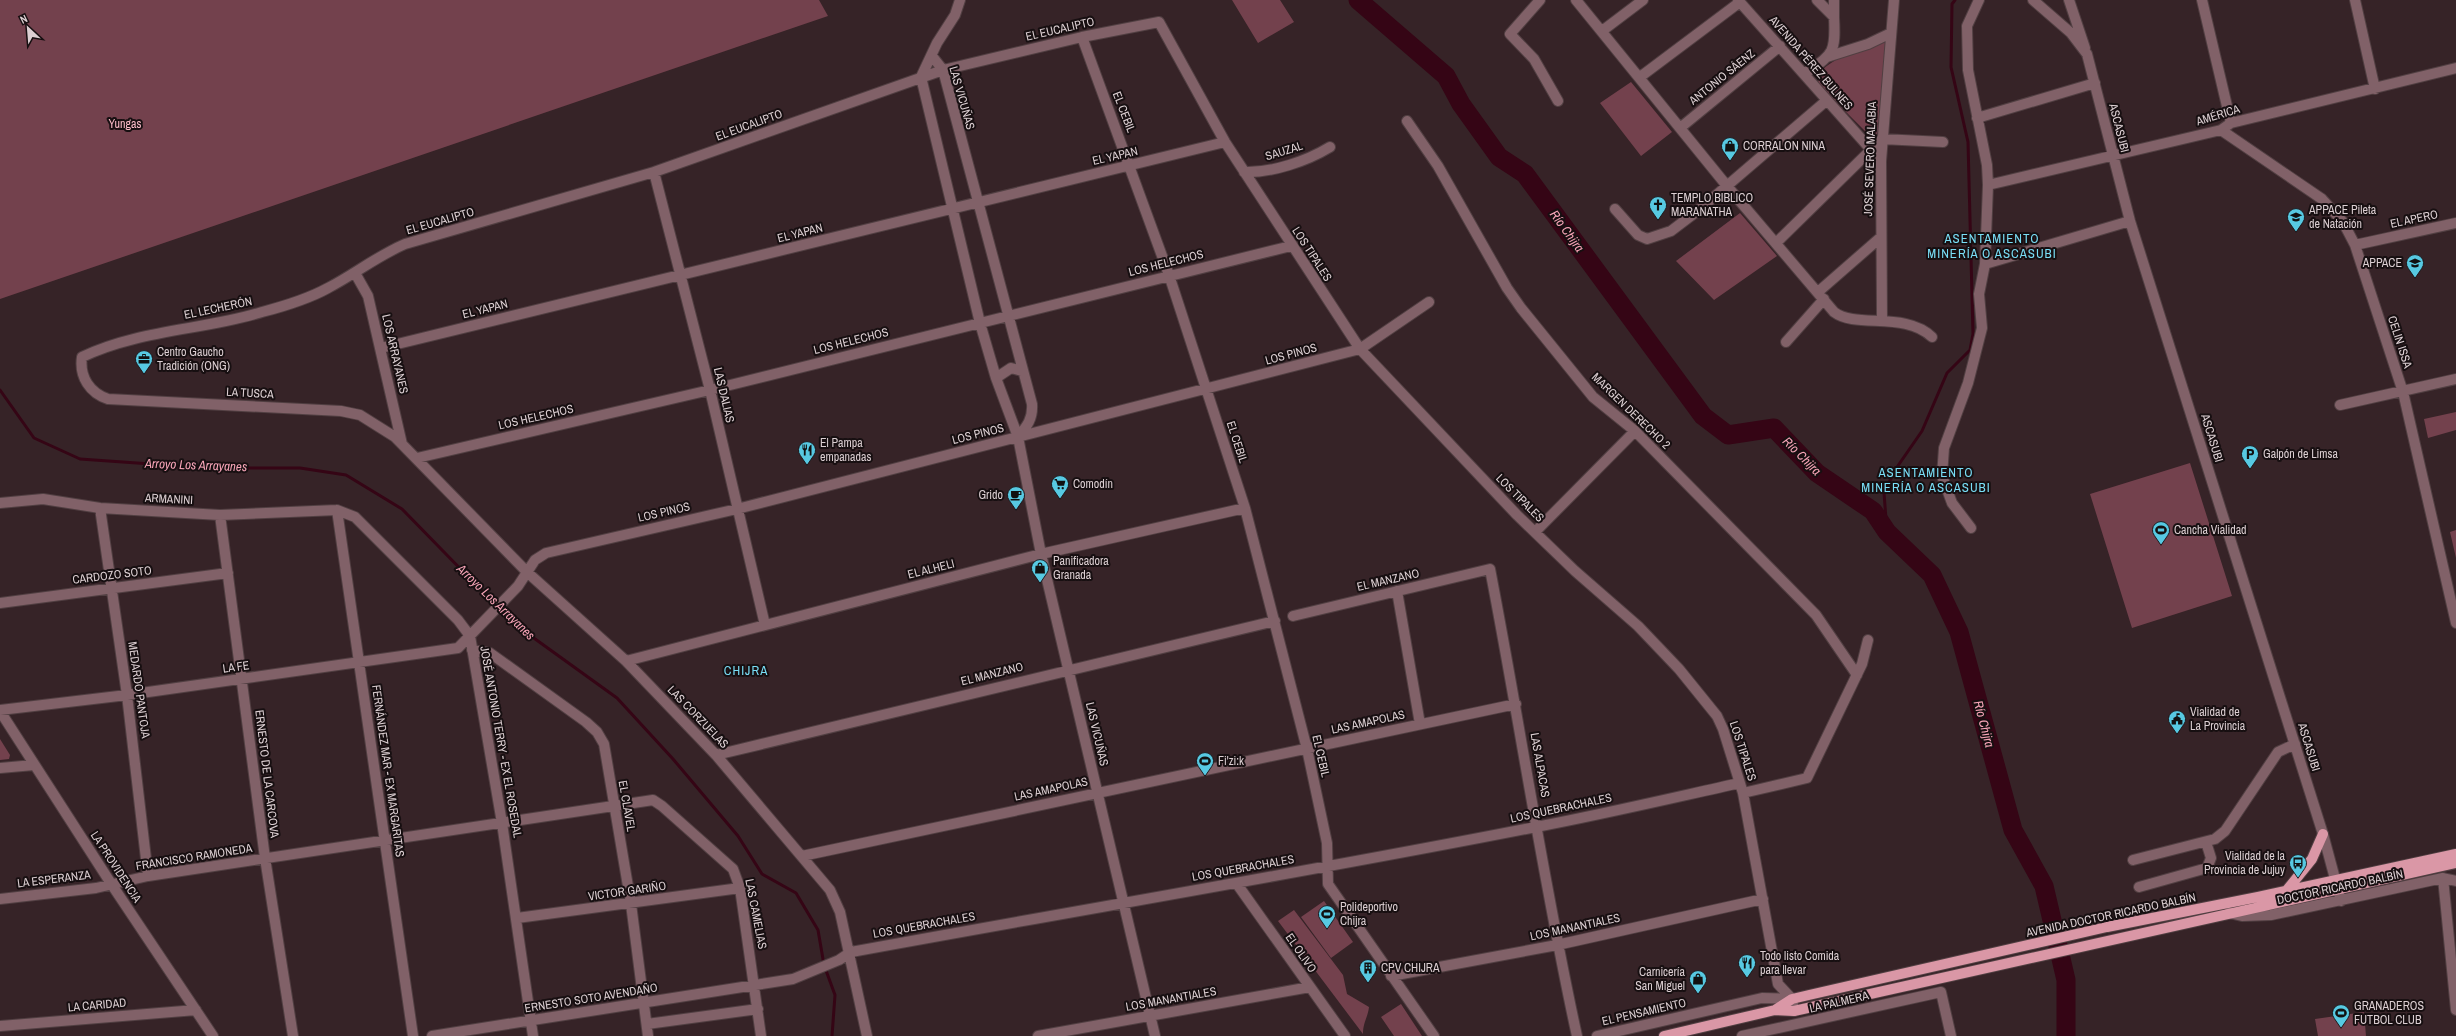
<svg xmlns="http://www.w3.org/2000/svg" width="2456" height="1036" viewBox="0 0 2456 1036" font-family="'Archivo Narrow',sans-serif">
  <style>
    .green { fill: #73414d }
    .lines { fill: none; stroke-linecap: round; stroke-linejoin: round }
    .stream { stroke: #350515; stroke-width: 3 }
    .river { stroke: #350515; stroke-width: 19 }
    .minor-casing { stroke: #513f42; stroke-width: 12 }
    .major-casing { stroke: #513f42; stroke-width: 12 }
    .minor { stroke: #816168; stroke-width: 10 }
    .major { stroke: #da97a6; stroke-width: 10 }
    .labels { text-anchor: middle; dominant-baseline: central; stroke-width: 4; stroke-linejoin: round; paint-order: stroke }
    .street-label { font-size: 12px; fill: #dccfd2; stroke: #170f11 }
    .park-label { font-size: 12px; fill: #febecb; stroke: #170f11 }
    .poi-label { font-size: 12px; fill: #dccfd2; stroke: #170f11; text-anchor: start }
    .water-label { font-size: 13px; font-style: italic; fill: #f8a5b8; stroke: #170f11 }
    .neighbourhood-label { font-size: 13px; letter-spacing: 1px; fill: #79def6; stroke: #170f11 }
  </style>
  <rect width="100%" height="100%" fill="#362327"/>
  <path class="green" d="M0 0H819L828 16 0 299Z
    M1232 0H1280L1294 22 1258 43Z
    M1884 38 1887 43 1880 131 1874 137 1870 136 1819 85C1818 80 1817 77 1820 73 1831 57 1867 48 1884 38Z
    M1631 82 1672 132 1641 156 1600 103Z
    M1740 213 1777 256 1714 300 1676 261Z
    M2456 412V430L2428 438 2424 419Z
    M2190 463 2232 596 2132 628 2090 494Z
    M2456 530V558L2450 532Z
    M0 739 10 755 9 759 0 760Z
    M1324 901 1353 942 1331 958 1301 917Z
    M1294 910 1343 975 1347 994 1369 1007C1368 1017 1363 1022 1363 1034L1278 921Z
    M1401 1004 1422 1036H1394L1381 1017Z
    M2364 1012 2366 1036H2318L2315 1019Z"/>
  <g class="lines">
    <path class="stream" d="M0 390 34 438 80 459 208 468H300L346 475 402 509 482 591 531 636 617 698 673 759 738 836 762 874 796 893 818 930 824 965 835 995 832 1036
      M1887 532 1884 493 1895 470 1922 431 1947 373 1970 350 1973 334 1968 142 1951 67 1952 4 1955 0"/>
    <path class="river" d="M1358 0 1446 76 1461 104 1499 157 1525 174 1703 416 1728 435 1774 428 1817 473 1873 511 1887 532 1932 575 1959 632 2013 830 2044 886 2066 980V1036"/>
    <g class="minor-casing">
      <path id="minor" d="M960 0 955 15 937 43 921 77 980 323 996 378 1018 437 1041 554 1155 1036
        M1540 0 1510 34 1534 59 1558 101
        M1576 0 1727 186 1834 312C1856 329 1905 311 1932 337
        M1738 0 1881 161
        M1817 0 1834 17V0
        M2033 0 2071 33 2087 54 2130 221 2323 834 2341 901
        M2069 0 2085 48
        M2202 0 2231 123
        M2355 0 2375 89
        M1602 31 1643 0
        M1082 37 1169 275 1245 508 1307 749 1327 843 1328 884 1434 1036
        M932 56 943 70 1032 404C1033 419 1027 426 1018 437
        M1827 57 1868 44 1891 33
        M1804 74C1833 54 1836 54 1834 17
        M1640 77 1740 2
        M1977 118 2095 83
        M1407 121 1438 166 1507 288 1521 308 1593 397 1635 431 1816 615 1857 675
        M1680 128 1780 46
        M2221 130 2322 199 2343 222 2355 245 2403 392 2456 623
        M654 172 710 390 765 625
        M1244 172C1272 173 1307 161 1330 147
        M1988 185 2221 130 2231 123 2456 68
        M1615 209 1638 235 1647 239 1671 231 1700 209 1826 101
        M1776 243 1882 139 1943 142
        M2355 245 2456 223
        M1985 264 2130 221
        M355 273 368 296 402 444
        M1818 292 1881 237
        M1882 320 1881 161 1894 0
        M1786 342 1824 299
        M381 348 1225 142
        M996 378 1011 368 1022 371
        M2340 405 2456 379
        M417 458 710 390 1291 246
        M0 503 43 499 100 508 220 515 337 510 355 517 458 620 470 636 502 823 533 1036
        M100 508 127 695 148 876
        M337 510 413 1036
        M220 515 265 858 293 1036
        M1971 528 1952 503 1942 476 1944 448 1968 383 1982 328 1979 294 1985 264 1988 185 1987 165 1968 70 1967 26 1979 0
        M1535 532 1635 431
        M1397 591 1420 724
        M0 603 228 573
        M1293 616 1490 569C1520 724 1543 881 1577 1036
        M472 650 490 653 586 722 597 732 604 744 631 904 648 1036
        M626 661 1041 554 1245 508
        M0 710 127 695 458 648 518 586 535 560 546 553 737 509 1360 349 1429 302
        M0 711 112 885 213 1036
        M716 755 1275 621
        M0 768 34 765
        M1743 793 1807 778 1862 664 1868 640
        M802 856 1516 704
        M2133 860 2215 839 2225 831 2278 752 2295 744
        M2443 878 2456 1010
        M1237 884 1345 1036
        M2139 887 2207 868 2211 858 2206 842
        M0 899 96 888 148 876 653 800 662 806 733 869 740 888 761 1036
        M2229 913 2242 916 2271 915 2443 878 2456 881
        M517 918 740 888
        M1391 976 1557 945 1763 899
        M647 1024 758 1009
        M0 1026 196 1010
        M432 1036 793 979 839 960 851 952C1079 910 1308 872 1536 827 1604 814 1672 798 1740 783
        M867 1036 840 912 830 890 716 755 626 661 527 572 395 437 360 415 341 411 108 399C90 393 79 377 82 357 138 330 204 330 262 312 285 306 308 299 328 288 355 274 377 256 405 244L654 172 943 70 1082 37 1159 22 1225 142 1360 349 1517 515 1575 571 1638 626 1679 669 1717 716 1723 729 1743 793 1778 984 1792 999 1794 1011
        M1038 1036 1310 987
        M1597 1036 1762 998 1792 999
        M1742 1036 1941 992 1951 1036"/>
    </g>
    <g class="major-casing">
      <path id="major" d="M2287 890 2312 859 2323 834
        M1775 1010 1792 999 1809 995 2107 927 2258 897 2456 854
        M1664 1036 1775 1010 1794 1011 2456 863"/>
    </g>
    <use href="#minor" class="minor"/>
    <use href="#major" class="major"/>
  </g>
  <defs>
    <g id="shop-pin" transform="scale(0.9)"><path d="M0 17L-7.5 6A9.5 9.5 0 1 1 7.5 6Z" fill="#57c9e2" stroke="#170f11"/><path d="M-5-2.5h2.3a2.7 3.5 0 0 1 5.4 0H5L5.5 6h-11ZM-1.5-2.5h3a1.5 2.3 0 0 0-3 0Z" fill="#111"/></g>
    <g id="church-pin" transform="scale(0.9)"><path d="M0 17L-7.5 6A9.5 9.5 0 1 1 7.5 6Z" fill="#57c9e2" stroke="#170f11"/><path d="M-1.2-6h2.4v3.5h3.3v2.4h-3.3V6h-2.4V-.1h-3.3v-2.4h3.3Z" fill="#111"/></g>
    <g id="university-pin" transform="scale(0.9)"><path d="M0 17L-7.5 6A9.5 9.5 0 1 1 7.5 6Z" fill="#57c9e2" stroke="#170f11"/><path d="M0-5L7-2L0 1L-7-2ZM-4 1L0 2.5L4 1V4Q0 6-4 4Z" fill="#111"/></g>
    <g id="office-pin" transform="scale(0.9)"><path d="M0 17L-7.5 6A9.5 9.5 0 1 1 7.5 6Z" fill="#57c9e2" stroke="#170f11"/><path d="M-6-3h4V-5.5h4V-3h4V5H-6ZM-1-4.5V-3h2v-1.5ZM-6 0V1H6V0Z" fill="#111"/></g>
    <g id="restaurant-pin" transform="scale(0.9)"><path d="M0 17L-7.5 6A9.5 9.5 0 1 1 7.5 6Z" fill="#57c9e2" stroke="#170f11"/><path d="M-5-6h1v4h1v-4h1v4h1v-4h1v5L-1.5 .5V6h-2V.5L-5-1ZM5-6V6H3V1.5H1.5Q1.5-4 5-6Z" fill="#111"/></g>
    <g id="parking-pin" transform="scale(0.9)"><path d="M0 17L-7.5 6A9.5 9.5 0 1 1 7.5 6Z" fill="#57c9e2" stroke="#170f11"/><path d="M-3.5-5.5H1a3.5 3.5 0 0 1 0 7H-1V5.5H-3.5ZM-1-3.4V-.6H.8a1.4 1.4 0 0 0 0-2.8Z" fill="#111"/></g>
    <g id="supermarket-pin" transform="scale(0.9)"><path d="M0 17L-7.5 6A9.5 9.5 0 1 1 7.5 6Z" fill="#57c9e2" stroke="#170f11"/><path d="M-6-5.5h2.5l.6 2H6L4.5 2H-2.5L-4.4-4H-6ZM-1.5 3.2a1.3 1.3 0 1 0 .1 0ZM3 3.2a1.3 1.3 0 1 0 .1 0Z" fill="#111"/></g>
    <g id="cafe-pin" transform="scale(0.9)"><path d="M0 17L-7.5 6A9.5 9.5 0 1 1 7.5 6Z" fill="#57c9e2" stroke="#170f11"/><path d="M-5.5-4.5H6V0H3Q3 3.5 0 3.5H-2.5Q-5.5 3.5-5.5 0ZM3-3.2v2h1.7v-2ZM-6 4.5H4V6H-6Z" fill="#111"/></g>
    <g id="stadium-pin" transform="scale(0.9)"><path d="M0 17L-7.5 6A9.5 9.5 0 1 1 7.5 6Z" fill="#57c9e2" stroke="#170f11"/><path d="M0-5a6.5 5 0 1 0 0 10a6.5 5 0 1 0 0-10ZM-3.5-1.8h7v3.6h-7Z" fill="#111"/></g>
    <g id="civic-pin" transform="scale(0.9)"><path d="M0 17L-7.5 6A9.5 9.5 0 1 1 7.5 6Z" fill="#57c9e2" stroke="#170f11"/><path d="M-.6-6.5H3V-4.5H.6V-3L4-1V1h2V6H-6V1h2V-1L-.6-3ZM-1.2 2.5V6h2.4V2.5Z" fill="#111"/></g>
    <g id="bus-pin" transform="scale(0.9)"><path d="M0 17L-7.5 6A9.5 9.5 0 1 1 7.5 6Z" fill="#57c9e2" stroke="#170f11"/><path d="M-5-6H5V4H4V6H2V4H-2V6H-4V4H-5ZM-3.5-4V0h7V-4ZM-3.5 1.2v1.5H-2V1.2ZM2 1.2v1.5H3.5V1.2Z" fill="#111"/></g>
    <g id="building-pin" transform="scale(0.9)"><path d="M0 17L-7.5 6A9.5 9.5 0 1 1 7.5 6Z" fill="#57c9e2" stroke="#170f11"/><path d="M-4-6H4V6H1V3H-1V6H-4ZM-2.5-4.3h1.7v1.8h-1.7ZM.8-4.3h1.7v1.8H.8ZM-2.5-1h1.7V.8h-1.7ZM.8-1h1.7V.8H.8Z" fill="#111"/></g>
  </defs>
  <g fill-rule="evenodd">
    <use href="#shop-pin" x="1730" y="146"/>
    <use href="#church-pin" x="1658" y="205"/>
    <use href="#university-pin" x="2296" y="217"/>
    <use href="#university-pin" x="2415" y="263"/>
    <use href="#office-pin" x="144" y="359"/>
    <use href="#restaurant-pin" x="807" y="450"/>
    <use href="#parking-pin" x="2250" y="454"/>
    <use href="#supermarket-pin" x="1060" y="484"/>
    <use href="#cafe-pin" x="1016" y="495"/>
    <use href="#stadium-pin" x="2161" y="530"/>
    <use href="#shop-pin" x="1040" y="568"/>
    <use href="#civic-pin" x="2177" y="719"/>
    <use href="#stadium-pin" x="1205" y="761"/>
    <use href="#bus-pin" x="2298" y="863"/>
    <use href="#stadium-pin" x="1327" y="914"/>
    <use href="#restaurant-pin" x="1747" y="963"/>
    <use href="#building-pin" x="1368" y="968"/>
    <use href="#shop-pin" x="1698" y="979"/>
    <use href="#stadium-pin" x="2341" y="1013"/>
  </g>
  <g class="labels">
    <g class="street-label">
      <text transform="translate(1060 29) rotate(-13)">EL EUCALIPTO</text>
      <text transform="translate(1811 63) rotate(49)">AVENIDA PÉREZ BULNES</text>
      <text transform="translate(1722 77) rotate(-39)">ANTONIO SÁENZ</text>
      <text transform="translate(962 98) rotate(74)">LAS VICUÑAS</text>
      <text transform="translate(1124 112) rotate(69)">EL CEBIL</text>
      <text transform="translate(2218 115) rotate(-17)">AMÉRICA</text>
      <text transform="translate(749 125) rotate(-20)">EL EUCALIPTO</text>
      <text transform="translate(2119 128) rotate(76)">ASCASUBI</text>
      <text transform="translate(1284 151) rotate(-17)">SAUZAL</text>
      <text transform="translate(1115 156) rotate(-13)">EL YAPAN</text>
      <text transform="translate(1870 159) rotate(-88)">JOSÉ SEVERO MALABIA</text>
      <text transform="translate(2414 219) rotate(-12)">EL APERO</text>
      <text transform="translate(440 221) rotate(-16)">EL EUCALIPTO</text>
      <text transform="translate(800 233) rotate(-14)">EL YAPAN</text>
      <text transform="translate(1312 254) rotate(57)">LOS TIPALES</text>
      <text transform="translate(1166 263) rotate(-14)">LOS HELECHOS</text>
      <text transform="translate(218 308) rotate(-12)">EL LECHERÓN</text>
      <text transform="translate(485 309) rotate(-14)">EL YAPAN</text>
      <text transform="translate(851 341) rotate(-14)">LOS HELECHOS</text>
      <text transform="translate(2400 342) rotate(72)">CELIN ISSA</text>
      <text transform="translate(395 354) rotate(77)">LOS ARRAYANES</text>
      <text transform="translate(1291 354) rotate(-15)">LOS PINOS</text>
      <text transform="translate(250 393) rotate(3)">LA TUSCA</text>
      <text transform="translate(724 395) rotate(77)">LAS DALIAS</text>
      <text transform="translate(1631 411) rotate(44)">MARGEN DERECHO 2</text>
      <text transform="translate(536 417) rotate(-13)">LOS HELECHOS</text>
      <text transform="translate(978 434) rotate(-14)">LOS PINOS</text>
      <text transform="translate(2212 438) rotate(73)">ASCASUBI</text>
      <text transform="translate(1237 442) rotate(72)">EL CEBIL</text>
      <text transform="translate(1520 498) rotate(45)">LOS TIPALES</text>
      <text transform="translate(169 499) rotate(3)">ARMANINI</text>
      <text transform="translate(664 512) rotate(-13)">LOS PINOS</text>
      <text transform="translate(931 569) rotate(-14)">EL ALHELI</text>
      <text transform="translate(112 575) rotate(-7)">CARDOZO SOTO</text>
      <text transform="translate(1388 580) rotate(-13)">EL MANZANO</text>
      <text transform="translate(236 667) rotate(-8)">LA FE</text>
      <text transform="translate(992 674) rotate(-14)">EL MANZANO</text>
      <text transform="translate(139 690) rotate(82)">MEDARDO PANTOJA</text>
      <text transform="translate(698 717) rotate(46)">LAS CORZUELAS</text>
      <text transform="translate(1368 722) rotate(-12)">LAS AMAPOLAS</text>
      <text transform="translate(1097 734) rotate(77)">LAS VICUÑAS</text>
      <text transform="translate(501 742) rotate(80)">JOSÉ ANTONIO TERRY - EX EL ROSEDAL</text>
      <text transform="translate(2309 747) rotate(73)">ASCASUBI</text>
      <text transform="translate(1743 751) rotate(72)">LOS TIPALES</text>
      <text transform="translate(1321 756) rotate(77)">EL CEBIL</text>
      <text transform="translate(1540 765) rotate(80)">LAS ALPACAS</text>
      <text transform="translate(388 771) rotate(82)">FERNÁNDEZ MAR - EX MARGARITAS</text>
      <text transform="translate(267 774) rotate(83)">ERNESTO DE LA CARCOVA</text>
      <text transform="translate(1051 789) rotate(-12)">LAS AMAPOLAS</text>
      <text transform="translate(627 806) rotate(80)">EL CLAVEL</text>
      <text transform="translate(1561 808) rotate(-12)">LOS QUEBRACHALES</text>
      <text transform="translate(194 857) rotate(-9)">FRANCISCO RAMONEDA</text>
      <text transform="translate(116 867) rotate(57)">LA PROVIDENCIA</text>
      <text transform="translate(1243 868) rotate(-10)">LOS QUEBRACHALES</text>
      <text transform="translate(54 879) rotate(-7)">LA ESPERANZA</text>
      <text transform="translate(2340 887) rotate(-12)">DOCTOR RICARDO BALBÍN</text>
      <text transform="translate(627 891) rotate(-8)">VICTOR GARIÑO</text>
      <text transform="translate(756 914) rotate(79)">LAS CAMELIAS</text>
      <text transform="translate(2111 915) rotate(-12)">AVENIDA DOCTOR RICARDO BALBÍN</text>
      <text transform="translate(924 925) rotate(-10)">LOS QUEBRACHALES</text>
      <text transform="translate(1575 927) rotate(-12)">LOS MANANTIALES</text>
      <text transform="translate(1301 953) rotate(55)">EL OLIVO</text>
      <text transform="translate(591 998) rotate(-9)">ERNESTO SOTO AVENDAÑO</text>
      <text transform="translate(1171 999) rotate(-10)">LOS MANANTIALES</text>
      <text transform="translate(1839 1002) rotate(-13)">LA PALMERA</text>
      <text transform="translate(97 1005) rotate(-5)">LA CARIDAD</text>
      <text transform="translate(1644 1012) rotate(-13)">EL PENSAMIENTO</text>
    </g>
    <g class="park-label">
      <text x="125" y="124">Yungas</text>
    </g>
    <g class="poi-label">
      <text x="1743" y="146">CORRALON NINA</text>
      <text x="1671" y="198">TEMPLO BIBLICO<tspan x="1671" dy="14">MARANATHA</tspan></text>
      <text x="2309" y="210">APPACE Pileta<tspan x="2309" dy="14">de Natación</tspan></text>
      <text x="2402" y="263" text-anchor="end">APPACE</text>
      <text x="157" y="352">Centro Gaucho<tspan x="157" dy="14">Tradición (ONG)</tspan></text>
      <text x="820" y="443">El Pampa<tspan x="820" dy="14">empanadas</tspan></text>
      <text x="2263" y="454">Galpón de Limsa</text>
      <text x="1073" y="484">Comodín</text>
      <text x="1003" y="495" text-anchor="end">Grido</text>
      <text x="2174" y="530">Cancha Vialidad</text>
      <text x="1053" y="561">Panificadora<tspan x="1053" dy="14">Granada</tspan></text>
      <text x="2190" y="712">Vialidad de<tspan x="2190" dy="14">La Provincia</tspan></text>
      <text x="1218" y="761">Fi'zi:k</text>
      <text x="2285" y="856" text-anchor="end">Vialidad de la<tspan x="2285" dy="14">Provincia de Jujuy</tspan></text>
      <text x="1340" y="907">Polideportivo<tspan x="1340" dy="14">Chijra</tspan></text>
      <text x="1760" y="956">Todo listo Comida<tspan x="1760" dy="14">para llevar</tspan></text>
      <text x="1381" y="968">CPV CHIJRA</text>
      <text x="1685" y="972" text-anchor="end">Carnicería<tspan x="1685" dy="14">San Miguel</tspan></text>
      <text x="2354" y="1006">GRANADEROS<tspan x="2354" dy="14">FUTBOL CLUB</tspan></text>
    </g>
    <g class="water-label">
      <text transform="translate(1567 231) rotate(54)">Río Chijra</text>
      <text transform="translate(1802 456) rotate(45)">Río Chijra</text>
      <text transform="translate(196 465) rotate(2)">Arroyo Los Arrayanes</text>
      <text transform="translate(496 602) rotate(44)">Arroyo Los Arrayanes</text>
      <text transform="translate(1984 724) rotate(75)">Río Chijra</text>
    </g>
    <g class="neighbourhood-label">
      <text x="1992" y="238">ASENTAMIENTO<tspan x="1992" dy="15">MINERÍA O ASCASUBI</tspan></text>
      <text x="1926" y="472">ASENTAMIENTO<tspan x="1926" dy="15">MINERÍA O ASCASUBI</tspan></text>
      <text x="746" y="670">CHIJRA</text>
    </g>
  </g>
  <g transform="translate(28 28) rotate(334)" stroke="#170f11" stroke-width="3" paint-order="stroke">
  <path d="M0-3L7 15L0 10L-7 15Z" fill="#dccfd2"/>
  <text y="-6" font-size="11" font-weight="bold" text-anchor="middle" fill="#dccfd2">N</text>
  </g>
</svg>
